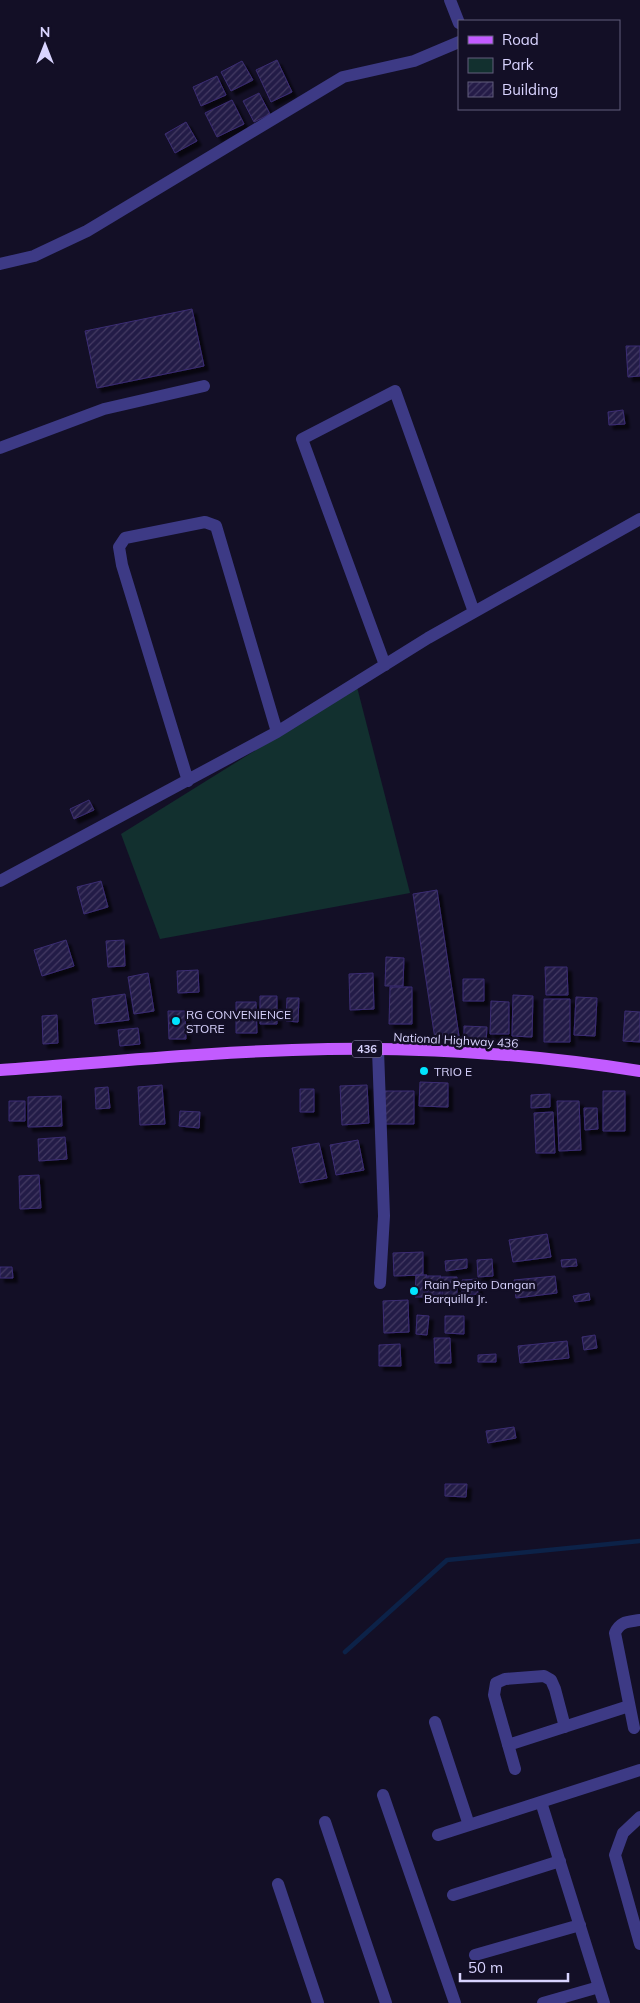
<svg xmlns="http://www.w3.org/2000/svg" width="640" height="2003" viewBox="0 0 640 2003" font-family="Mulish,sans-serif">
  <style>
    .green { fill: #12302f }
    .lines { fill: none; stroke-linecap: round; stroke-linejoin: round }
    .stream { stroke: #0c2248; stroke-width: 4.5 }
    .building { fill: url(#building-hatch); stroke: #3b2d73; filter: url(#shadow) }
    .minor { stroke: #3d3a85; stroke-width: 12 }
    .major { stroke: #c25bff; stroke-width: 12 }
    .poi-dot { fill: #00e5ff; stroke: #130f26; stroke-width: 2 }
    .labels { text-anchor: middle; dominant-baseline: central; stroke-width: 5; stroke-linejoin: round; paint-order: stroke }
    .shield { fill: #130f26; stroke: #9e99be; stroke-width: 1 }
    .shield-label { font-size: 11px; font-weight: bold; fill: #d9d4ff }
    .poi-label { font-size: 12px; fill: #d9d4ff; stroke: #130f26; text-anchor: start }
    .street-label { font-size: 12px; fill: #d9d4ff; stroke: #130f26 }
  </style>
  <defs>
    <pattern id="building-hatch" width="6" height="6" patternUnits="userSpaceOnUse" patternTransform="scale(1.25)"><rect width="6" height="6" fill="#241b47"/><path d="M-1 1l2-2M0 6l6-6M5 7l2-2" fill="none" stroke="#433b63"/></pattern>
    <filter id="shadow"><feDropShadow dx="4.5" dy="4.5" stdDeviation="1" flood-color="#0009"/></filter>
  </defs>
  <rect width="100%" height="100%" fill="#130f26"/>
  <path class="green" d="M357 687 410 893 160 939 121 834Z"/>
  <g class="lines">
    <path class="stream" d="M345 1652 447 1560 640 1541"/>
  </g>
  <path class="building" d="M277 60 292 92 271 102 256 70Z
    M242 61 253 80 231 91 221 72Z
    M217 76 226 95 201 106 193 87Z
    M259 93 270 114 254 122 243 101Z
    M232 100 244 124 217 137 205 113Z
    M186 122 197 141 175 153 165 134Z
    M192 309 204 366 97 388 85 331Z
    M626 346H640V376L628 377Z
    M623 410 625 424 609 425 608 412Z
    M89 800 94 810 74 819 70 809Z
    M101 881 108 907 84 914 77 887Z
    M437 890 459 1036 435 1039 413 894Z
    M66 940 74 966 42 976 34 950Z
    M124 940 125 966 108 967 106 941Z
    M386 957 404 958 403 986H385Z
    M545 967H567L568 995H546Z
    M198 970 199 992 178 993 177 971Z
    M148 973 154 1011 134 1014 128 977Z
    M373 973 374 1009 350 1010 349 974Z
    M463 979H484V1001H463Z
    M390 987H412V1024H389Z
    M125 994 129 1020 95 1024 92 999Z
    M513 995 533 996 532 1037 512 1036Z
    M260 996H277V1024H260Z
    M576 997 597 998 595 1036 574 1035Z
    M287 998H299L298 1022 286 1021Z
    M544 999H570V1042H544Z
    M491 1001 509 1002V1034H490Z
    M236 1002H256L257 1033H236Z
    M168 1011H185L186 1039H169Z
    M625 1011 640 1012V1042L623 1041Z
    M57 1015 58 1043 43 1044 42 1016Z
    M464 1026 487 1027 486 1044 464 1043Z
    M138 1028 140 1044 120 1046 118 1030Z
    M420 1082 448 1083V1107L419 1106Z
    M162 1085 165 1124 140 1125 138 1087Z
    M367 1085 369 1123 342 1125 340 1086Z
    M108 1087 110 1108 96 1109 95 1088Z
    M300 1089H314V1112H300Z
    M383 1091H414V1124H382Z
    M603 1091H625V1131H603Z
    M550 1094V1107L531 1108V1095Z
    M61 1096 62 1126 28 1127V1097Z
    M9 1101H25V1121H9Z
    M557 1101H579L581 1150 559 1151Z
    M584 1108H597L598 1129 585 1130Z
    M180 1111 200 1112 199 1128 179 1126Z
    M553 1112 555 1153H536L534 1113Z
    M65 1137 67 1159 39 1161 38 1139Z
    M358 1140 364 1170 336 1175 330 1145Z
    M319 1143 327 1178 300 1183 292 1148Z
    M39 1175 41 1208 20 1209 19 1176Z
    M547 1234 551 1257 513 1262 509 1240Z
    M423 1252V1275L394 1276 393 1253Z
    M467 1259V1268L446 1271 445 1261Z
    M492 1259 493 1276 478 1277 477 1260Z
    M576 1259 577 1266 562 1267 561 1260Z
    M0 1267H12L13 1278H0Z
    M416 1275H427L426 1297H415Z
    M428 1276H441L440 1295H427Z
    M555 1276 557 1293 516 1298 514 1280Z
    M442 1277H457V1296H442Z
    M477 1279 478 1294 462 1295V1280Z
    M589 1293 590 1300 575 1302 573 1296Z
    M408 1300 409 1332 384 1333 383 1301Z
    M417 1315 429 1316 427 1335 416 1334Z
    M445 1316H464V1334L445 1333Z
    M595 1335 597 1348 584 1350 582 1337Z
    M434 1338H450L451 1363H435Z
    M567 1341 569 1358 520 1363 518 1346Z
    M400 1344 401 1366H379V1345Z
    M496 1354V1362H478V1355Z
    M514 1427 516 1438 488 1443 486 1431Z
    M445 1484H467L466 1497 445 1496Z"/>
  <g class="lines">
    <path class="minor" d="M450 0 459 23
      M0 264 34 256 87 231 343 77 414 61 459 42
      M0 448 104 409 204 386
      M385 665 302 439 395 391 474 612
      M188 781 122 565 119 547 125 538 205 522 216 526 277 732
      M0 881 277 732 428 638 640 519
      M378 1050 384 1216 380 1283
      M435 1722 469 1825
      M634 1728 615 1633C620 1621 628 1622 640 1620
      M508 1745 629 1706
      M515 1769 494 1695 496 1683 505 1679 544 1676 551 1680 555 1689 565 1727
      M383 1795 455 2003
      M541 1802 604 2003
      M640 1817 623 1833 615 1855 640 1944
      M325 1822 386 2003
      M438 1835 640 1770
      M278 1884 318 2003
      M453 1895 560 1861
      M475 1955 580 1925
      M543 2003 599 1987"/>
    <path class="major" d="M0 1070C109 1062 218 1051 328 1049 432 1047 537 1055 640 1071"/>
  </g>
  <g class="poi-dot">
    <circle cx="176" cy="1021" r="5"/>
    <circle cx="424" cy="1071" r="5"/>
    <circle cx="414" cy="1291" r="5"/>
  </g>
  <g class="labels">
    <rect class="shield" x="352" y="1040.5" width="30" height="17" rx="4"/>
    <g class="shield-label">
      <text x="367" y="1049">436</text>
    </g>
    <g class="poi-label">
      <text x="186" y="1014">RG CONVENIENCE<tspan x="186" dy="14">STORE</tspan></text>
      <text x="434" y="1071">TRIO E</text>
      <text x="424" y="1284">Rain Pepito Dangan<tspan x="424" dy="14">Barquilla Jr.</tspan></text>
    </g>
    <g class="street-label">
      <text transform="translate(456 1040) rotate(3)">National Highway 436</text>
    </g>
  </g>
  <rect x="458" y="20" width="162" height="90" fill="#130f26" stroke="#625e7d"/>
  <rect x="468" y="36" width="25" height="8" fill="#c25bff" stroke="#625e7d"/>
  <text x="502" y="45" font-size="15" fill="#d9d4ff">Road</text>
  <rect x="468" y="58" width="25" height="15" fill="#12302f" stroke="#625e7d"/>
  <text x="502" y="70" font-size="15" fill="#d9d4ff">Park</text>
  <rect x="468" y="82" width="25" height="15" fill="url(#building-hatch)" stroke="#625e7d"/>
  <text x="502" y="95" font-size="15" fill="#d9d4ff">Building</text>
  <g transform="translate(45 45)" stroke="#130f26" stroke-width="4" paint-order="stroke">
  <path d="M0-4L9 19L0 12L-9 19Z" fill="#d9d4ff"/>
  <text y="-8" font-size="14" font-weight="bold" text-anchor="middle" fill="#d9d4ff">N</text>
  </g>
  <path d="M460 1973v8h108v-8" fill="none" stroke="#d9d4ff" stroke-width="2.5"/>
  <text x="468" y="1973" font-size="15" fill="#d9d4ff" stroke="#130f26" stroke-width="4" paint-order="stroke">50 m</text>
</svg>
